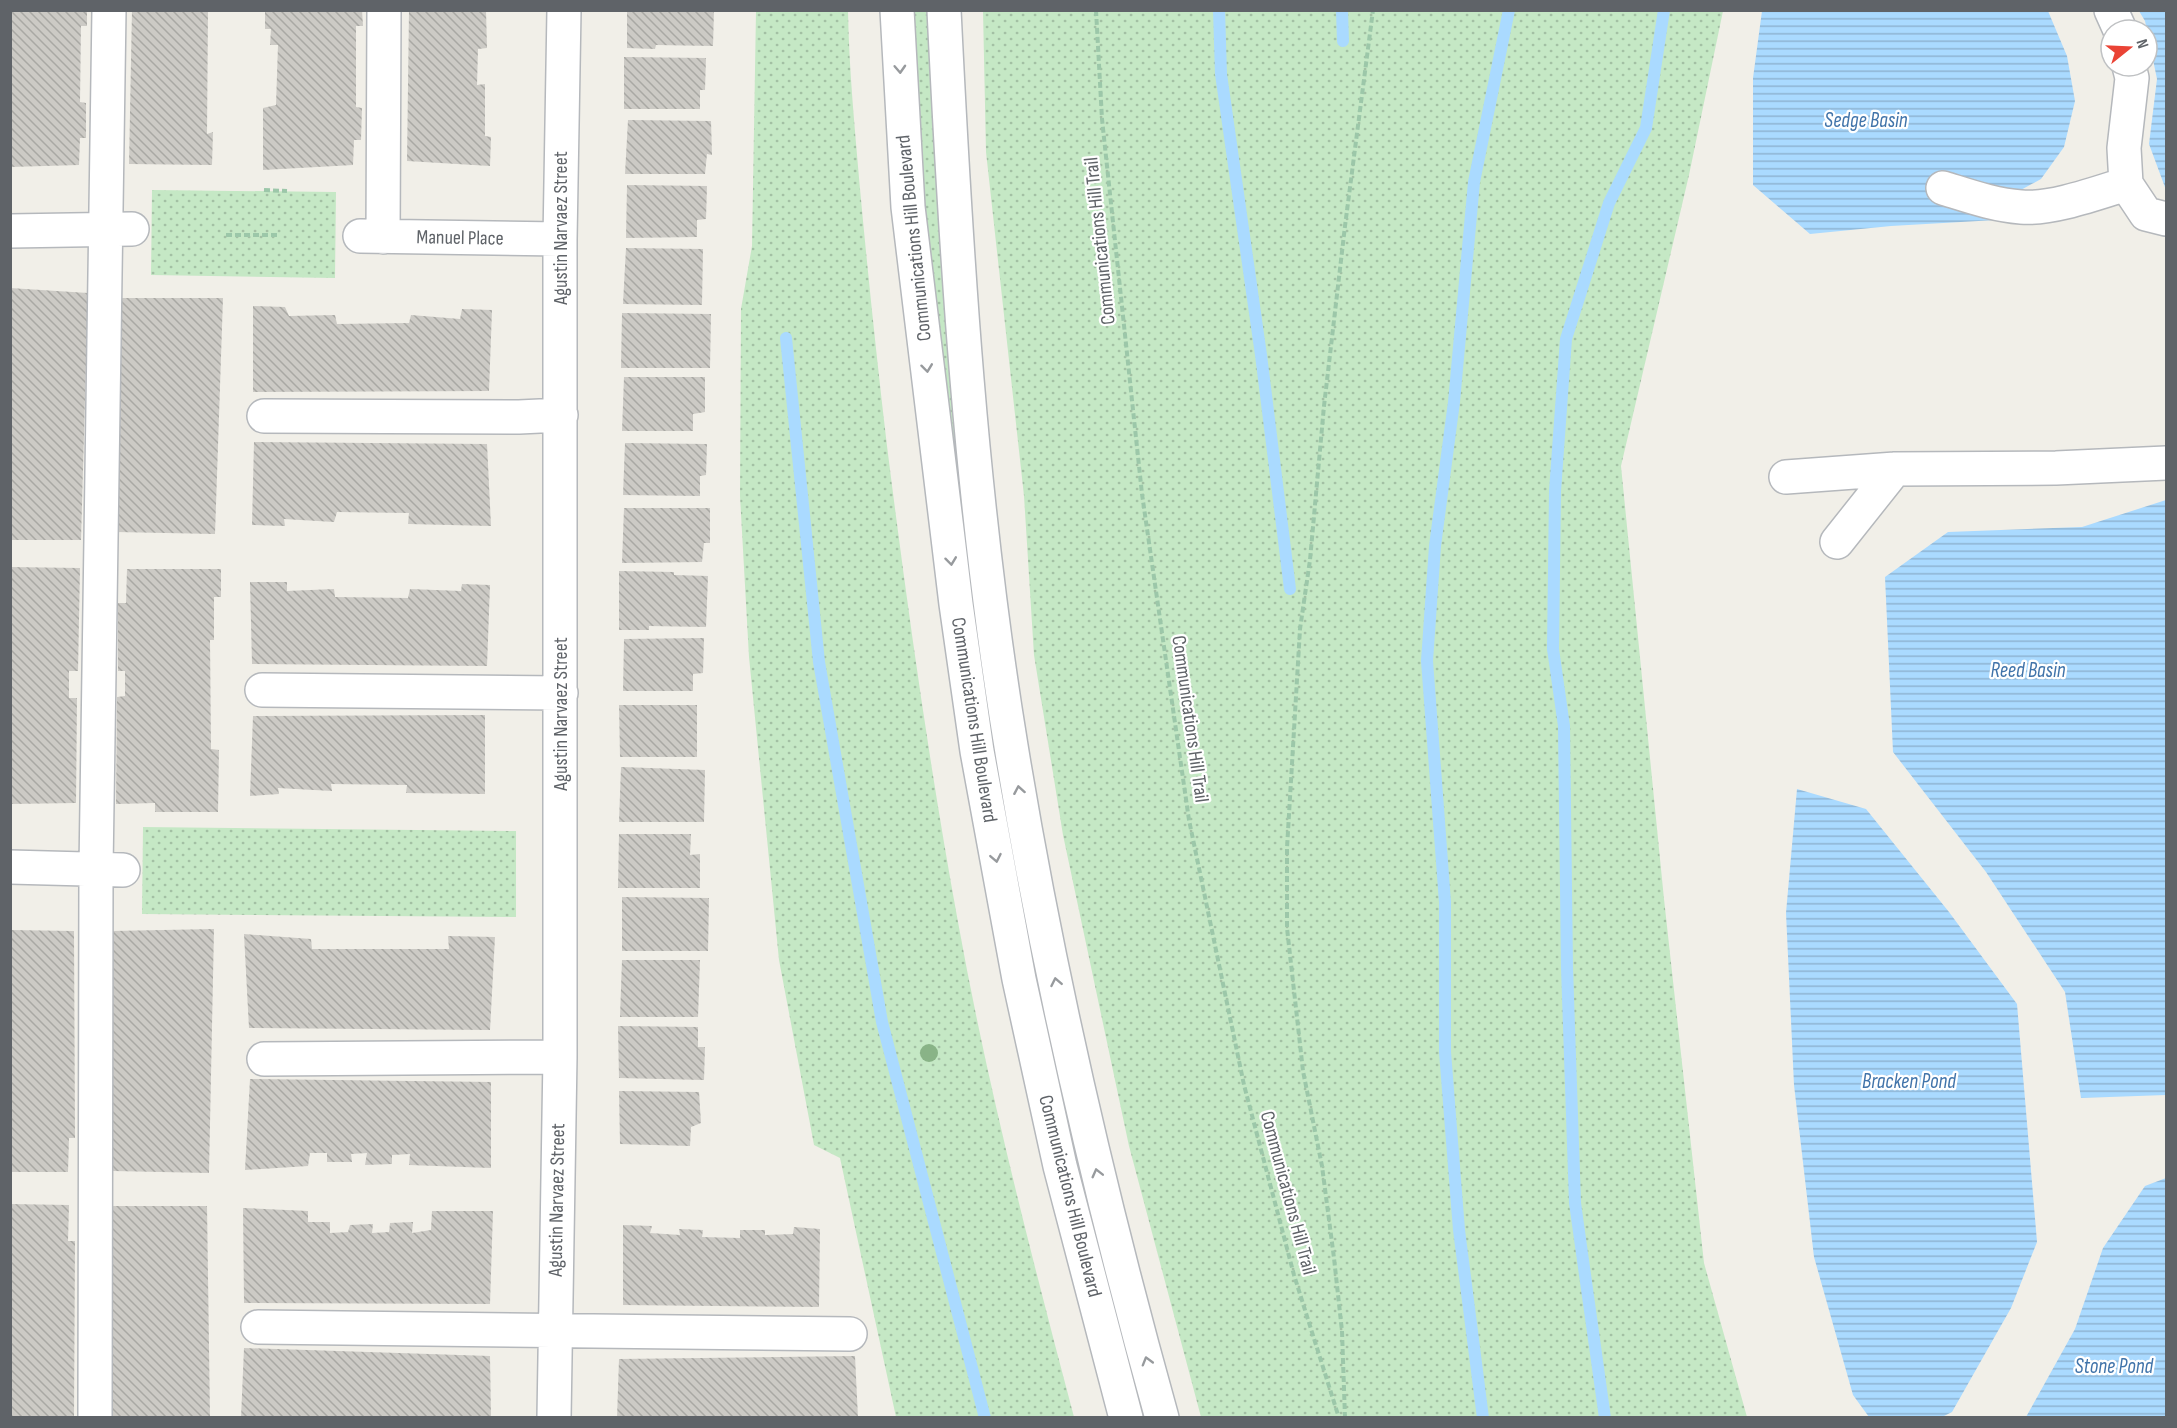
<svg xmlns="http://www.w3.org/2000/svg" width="2177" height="1428" viewBox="0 0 2177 1428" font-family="'Sofia Sans Condensed',sans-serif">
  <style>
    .grass { fill: url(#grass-dots) }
    .water { fill: url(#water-rules) }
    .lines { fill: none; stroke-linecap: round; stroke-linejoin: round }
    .stream { stroke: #aadaff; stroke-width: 12 }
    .building { fill: url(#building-back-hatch) }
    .minor-casing { stroke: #b5b8bc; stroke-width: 36 }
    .path { stroke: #9cc7a9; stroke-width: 4; stroke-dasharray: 6 3; stroke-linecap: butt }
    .minor { stroke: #fff; stroke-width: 33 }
    .tree { fill: #89b387 }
    .oneway { stroke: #979a9d }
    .labels { text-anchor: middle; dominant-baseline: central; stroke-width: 4.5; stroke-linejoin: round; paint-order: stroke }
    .street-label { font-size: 20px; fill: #5f6368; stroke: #fff }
    .water-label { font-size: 21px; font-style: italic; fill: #4174aa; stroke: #fff }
  </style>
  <defs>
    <pattern id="grass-dots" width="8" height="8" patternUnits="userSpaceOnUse" patternTransform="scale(1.5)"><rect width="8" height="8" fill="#c5e8c5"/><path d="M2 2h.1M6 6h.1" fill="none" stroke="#a3c0a4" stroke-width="1.8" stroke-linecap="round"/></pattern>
    <pattern id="water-rules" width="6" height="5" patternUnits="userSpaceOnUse" patternTransform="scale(1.5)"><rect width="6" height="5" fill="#aadaff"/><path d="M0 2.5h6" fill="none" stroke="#8eb4d2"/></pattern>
    <pattern id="building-back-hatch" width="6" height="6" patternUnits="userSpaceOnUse" patternTransform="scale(1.5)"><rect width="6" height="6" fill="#cccac5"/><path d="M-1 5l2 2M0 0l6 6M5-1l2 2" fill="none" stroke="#a9a8a4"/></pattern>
  </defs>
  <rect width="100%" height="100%" fill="#f1efe8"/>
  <path class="grass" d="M756 11H848C849 70 855 130 860 189 868 275 877 361 887 446 907 605 929 764 958 922 988 1089 1031 1254 1074 1417H896L840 1158 814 1145 779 960 749 657 740 496 741 309 752 246Z
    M908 11H929L962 445 1152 1417H1137L1090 1241 996 796 931 320Z
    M983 11H1723L1689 175 1621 466 1664 899 1704 1263 1747 1417H1201L1129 1146 1063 835 1034 655 1024 496 986 152Z
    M152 190 336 192 335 278 151 275Z
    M143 827 516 831V917L142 914Z"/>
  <path class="water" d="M1762 11H2048L2067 56 2075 101 2064 147 2041 179 1997 203 1996 220 1891 226 1810 234 1753 185V78Z
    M2139 11H2166V190L2149 144 2157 79 2145 21Z
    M2166 500V1095L2081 1098 2065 992 1986 872 1893 752 1885 577 1948 532 2082 527Z
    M1797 789 1866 809 1949 912 2017 1004 2037 1242 2011 1308 1952 1412 1942 1417H1869L1853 1395 1814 1257 1794 1085 1786 913Z
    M2166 1178V1417H2026L2075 1329 2103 1248 2145 1186Z"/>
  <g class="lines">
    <path class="stream" d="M1219 10 1221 74 1261 355 1290 589
      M1342 10 1343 41
      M786 338 819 662 882 1022 985 1418
      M1483 1418 1459 1230 1445 1052V902L1427 661 1435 546 1454 402 1474 182 1509 10
      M1605 1418 1575 1203 1567 968 1564 726 1553 649 1555 491 1566 339 1609 203 1646 128 1664 10"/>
  </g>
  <path class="building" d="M10 10H87V26H81L80 102 86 103V138H80L79 165 10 167Z
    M132 10H208L207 134 213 132 212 165 129 164Z
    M265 10H362L363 26H356V107L362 108 361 140H354L353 165 263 170V108L276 105 278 45H270L271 29H265Z
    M409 10H486L487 48 478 49 477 85 485 84V136L491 137 490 166 407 161Z
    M627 10H714L713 46 656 45 655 49 627 48Z
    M624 57 706 58 705 90H700V109H624Z
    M628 120 711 121 712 155 707 154 705 174H625Z
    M627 185 707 186 706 219 697 220V237L626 238Z
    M626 248 703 249 702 305 623 304Z
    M10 288 88 293 81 540H10Z
    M122 298H223L215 534 116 532Z
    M253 306 285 307 289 316 335 315 337 324 409 323 411 315 460 319 462 309 492 310 489 391 253 392Z
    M622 313 711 314 710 368H621Z
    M624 377H705V412L693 414V431H622Z
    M254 442 487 444 491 526 408 524 409 513 337 512 334 522 284 519 285 526 252 525Z
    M625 443 707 444 706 475 700 476V496L623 495Z
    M624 508H710V543H704L702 562 622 563Z
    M10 567 80 568 78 671H69V698H77L76 803 10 804Z
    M127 569H221V597H214V640H210L211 749 219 750 218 812H155V803L116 804 117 697 125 696V671H118V603H126Z
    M619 571 674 572V575L708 576 706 627 649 626V630H619Z
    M250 582H287V591L334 589 335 597 408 598 410 589 461 591 462 584 490 585 487 666 252 664Z
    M704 638 703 673 693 674V691H623L624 639Z
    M619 705H697V757H620Z
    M485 715V794L406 793 407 785 331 784 332 791 278 788 279 794 250 796 253 716Z
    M621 767 705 770 704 822H619Z
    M619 834H691L690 855 700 854V888H618Z
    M622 897 709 898 708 951H622Z
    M214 929 209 1173 113 1171 112 931Z
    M10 930 74 931 75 1138H69L68 1172H10Z
    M244 934 311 939 312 949H449L448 936 495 937 490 1030 249 1028Z
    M622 960H700L698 1017H620Z
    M618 1026 698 1027V1047H705L704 1080 619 1078Z
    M250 1079 491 1082V1168L409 1165 410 1154 392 1155V1164L365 1165 367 1153 351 1154 352 1162H327V1153H310L308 1166 245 1170Z
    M619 1091 699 1092 701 1123 691 1127 690 1146 620 1144Z
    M10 1204 69 1205 68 1241H75L74 1418H10Z
    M111 1206H207L210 1418H110Z
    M243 1208 308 1211V1222H330V1233L348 1232 350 1225 373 1224 372 1233 389 1232 390 1223 413 1222 412 1233 431 1230 432 1211H493L490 1304 244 1303Z
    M623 1225 652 1226 650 1233 680 1235 679 1229 703 1230 702 1237 740 1238V1230H765V1235L793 1234 794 1227 820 1229 819 1307 623 1305Z
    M244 1348 490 1356 491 1418H241Z
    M855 1356 858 1418H617L619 1359Z"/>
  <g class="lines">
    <g class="minor-casing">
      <path id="minor" d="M897 10 908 207 956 604 977 751 1019 979 1060 1166 1126 1418
        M944 10C956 256 971 503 1011 746 1048 973 1100 1196 1162 1418
        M2111 10 2120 30
        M2126 184 2146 214 2166 219
        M1943 188C1969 196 1994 205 2021 207 2050 210 2097 193 2126 184L2124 148 2132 78 2129 66
        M10 231 132 229
        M360 236 560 239
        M383 237 384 10
        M264 416 519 417 561 415
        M1786 477 1895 469 2056 468 2166 463
        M1837 542 1895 469
        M262 690 561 693
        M10 867 123 870
        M264 1059 560 1057
        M258 1327 850 1334
        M95 1418 96 869 109 10
        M554 1418 560 1057V239L564 10"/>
    </g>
    <path class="path" d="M1096 10 1102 119 1142 494 1189 820 1244 1085 1294 1275 1339 1418
      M264 190 287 191
      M226 235H277
      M1345 1418 1342 1331 1334 1258 1322 1166 1303 1071 1287 928V848L1300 629 1310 560 1324 406 1345 226 1373 10"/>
    <use href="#minor" class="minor"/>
  </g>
  <circle class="tree" cx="929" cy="1053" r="9"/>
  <defs><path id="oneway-chevron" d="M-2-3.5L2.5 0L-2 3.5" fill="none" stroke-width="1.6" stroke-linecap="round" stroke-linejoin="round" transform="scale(1.5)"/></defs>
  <g class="oneway">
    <use href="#oneway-chevron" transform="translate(900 69) rotate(87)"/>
    <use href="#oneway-chevron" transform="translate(927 368) rotate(83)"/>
    <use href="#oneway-chevron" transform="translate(951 561) rotate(83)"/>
    <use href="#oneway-chevron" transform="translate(1019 790) rotate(-100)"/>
    <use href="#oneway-chevron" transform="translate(996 858) rotate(79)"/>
    <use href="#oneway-chevron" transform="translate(1056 982) rotate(-101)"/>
    <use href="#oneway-chevron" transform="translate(1097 1173) rotate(-104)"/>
    <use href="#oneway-chevron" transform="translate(1147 1361) rotate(-106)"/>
  </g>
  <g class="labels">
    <g class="street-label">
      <text transform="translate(561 228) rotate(-90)">Agustin Narvaez Street</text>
      <text transform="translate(460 238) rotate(1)">Manuel Place</text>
      <text transform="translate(914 238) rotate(-96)">Communications Hill Boulevard</text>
      <text transform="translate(1100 241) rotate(-96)">Communications Hill Trail</text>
      <text transform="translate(561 714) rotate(-90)">Agustin Narvaez Street</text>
      <text transform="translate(1190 719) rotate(82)">Communications Hill Trail</text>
      <text transform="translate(974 720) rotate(81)">Communications Hill Boulevard</text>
      <text transform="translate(1288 1193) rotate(75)">Communications Hill Trail</text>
      <text transform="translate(1070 1196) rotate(76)">Communications Hill Boulevard</text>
      <text transform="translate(557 1200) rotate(-89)">Agustin Narvaez Street</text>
    </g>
    <g class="water-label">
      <text x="1866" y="120">Sedge Basin</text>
      <text x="2028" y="670">Reed Basin</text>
      <text x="1909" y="1081">Bracken Pond</text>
      <text x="2114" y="1366">Stone Pond</text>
    </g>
  </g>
  <rect width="2177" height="1428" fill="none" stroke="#5f6368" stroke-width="24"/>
  <g transform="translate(2129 48) rotate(72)"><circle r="28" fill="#ffffff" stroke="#bfc1c3" stroke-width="1.5"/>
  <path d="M0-4.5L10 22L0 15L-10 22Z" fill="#ea4335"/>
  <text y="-9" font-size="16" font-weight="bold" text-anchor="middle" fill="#5f6368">N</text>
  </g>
</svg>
